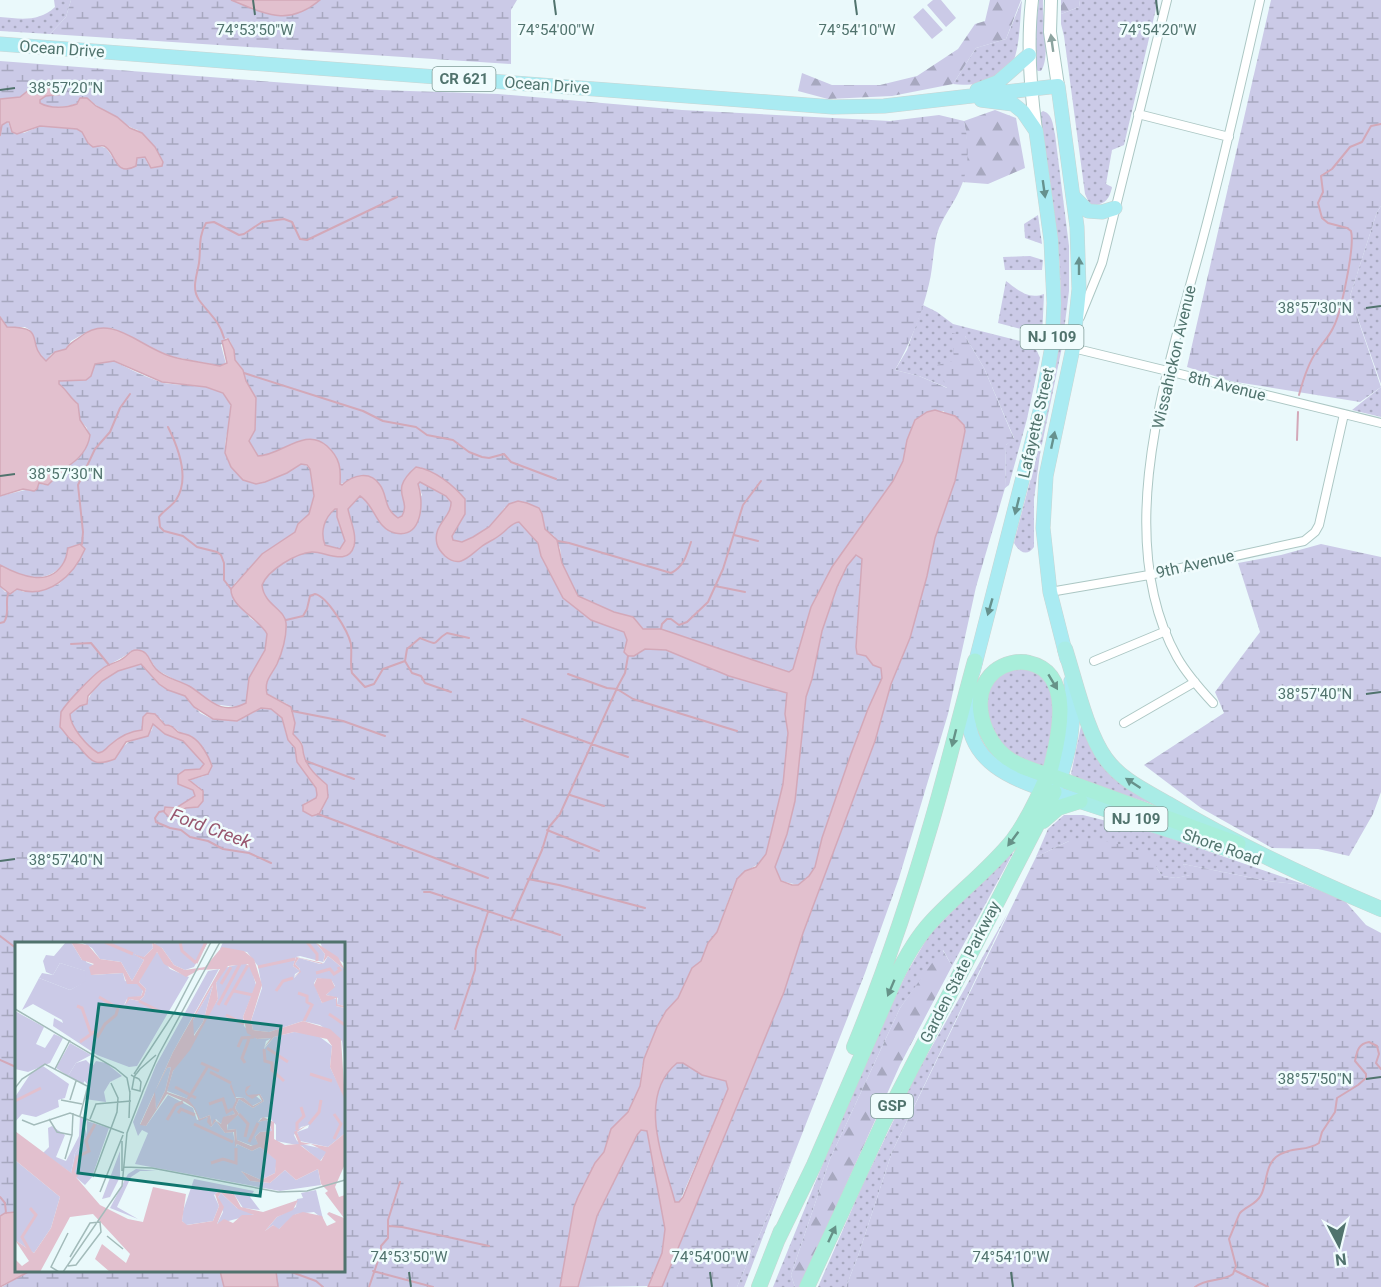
<svg xmlns="http://www.w3.org/2000/svg" width="1381" height="1287" viewBox="0 0 1381 1287" font-family="Roboto,sans-serif">
  <style>
    .grass { fill: url(#grass-dots) }
    .forest { fill: url(#forest-firs) }
    .wetland { fill: url(#wetland-marsh) }
    .pitch { fill: #cbcae7 }
    .water { fill: #e2c0ce; stroke: #d3a8b8; stroke-width: 1.5; fill-rule: evenodd }
    .lines { fill: none; stroke-linecap: round; stroke-linejoin: round }
    .stream { stroke: #d3a8b8; stroke-width: 2 }
    .minor-casing { stroke: #acc7c4; stroke-width: 10 }
    .secondary-casing { stroke: #a8c7c4; stroke-width: 14 }
    .primary-casing { stroke: #cad5d3; stroke-width: 15 }
    .trunk-casing { stroke: #cad5d3; stroke-width: 16 }
    .motorway-casing { stroke: #cad5d3; stroke-width: 16 }
    .minor { stroke: #fff; stroke-width: 8 }
    .secondary { stroke: #fff; stroke-width: 12 }
    .primary { stroke: #aaebf2; stroke-width: 14 }
    .trunk { stroke: #a9ece6; stroke-width: 15 }
    .motorway { stroke: #a8eeda; stroke-width: 15 }
    .oneway { fill: #8da4a0 }
    .oneway2 { fill: #66918e }
    .oneway3 { fill: #669288 }
    .oneway4 { fill: #66918b }
    .ticks { fill: none; stroke: #50736d; stroke-width: 2 }
    .labels { text-anchor: middle; dominant-baseline: central; stroke-width: 5; stroke-linejoin: round; paint-order: stroke }
    .shield { fill: #f0fcfd; stroke: #809c98; stroke-width: 1.5 }
    .shield-label { font-size: 15px; font-weight: bold; fill: #50736d }
    .street-label { font-size: 16px; fill: #50736d; stroke: #f0fcfd }
    .water-label { font-size: 18px; font-style: italic; fill: #98566e; stroke: #f0fcfd }
    .inset-river { fill: none; stroke: #e2c0ce; stroke-width: 3 }
    .inset-road { fill: none; stroke: #a3bbba; stroke-width: 1.5 }
    .view { fill: #0f766e; fill-opacity: 0.15; stroke: #0f766e; stroke-width: 3 }
    .inset-edge { fill: none; stroke: #50736d; stroke-width: 3 }
    .ticks-label { font-size: 15px; text-anchor: middle; fill: #50736d; stroke: #f0fcfd; stroke-width: 5; stroke-linejoin: round; paint-order: stroke }
  </style>
  <defs>
    <pattern id="grass-dots" width="8" height="8" patternUnits="userSpaceOnUse" patternTransform="scale(1.5)"><rect width="8" height="8" fill="#cbcae7"/><path d="M2 2h.1M6 6h.1" fill="none" stroke="#a7a8bf" stroke-width="1.8" stroke-linecap="round"/></pattern>
    <pattern id="forest-firs" width="22" height="20" patternUnits="userSpaceOnUse" patternTransform="scale(1.5)"><rect width="22" height="20" fill="#cbcae7"/><path d="M5 1l3.5 6h-7zM16 11l3.5 6h-7z" fill="#a7a8bf"/></pattern>
    <pattern id="wetland-marsh" width="20" height="14" patternUnits="userSpaceOnUse" patternTransform="scale(1.5)"><rect width="20" height="14" fill="#cbcae7"/><path d="M1 5h8M5 5V1M11 12h8M15 12V8" fill="none" stroke="#a7a8bf"/></pattern>
  </defs>
  <rect width="100%" height="100%" fill="#eaf9fb"/>
  <path class="grass" d="M54 0H71L66 17 50 34 0 31V17C21 19 39 22 55 7Z
    M1022 0C1020 17 1020 47 1013 62 1003 81 973 87 953 84L976 48 1006 39Z
    M1039 0H1043C1042 20 1051 56 1041 71H1038L1036 69 1035 35Z
    M1080 0H1158L1124 145 1112 150 1106 184 1112 187C1109 201 1104 205 1090 205L1085 194 1064 36 1061 24V14L1079 7Z
    M1043 111C1053 114 1053 126 1055 134L1069 246V291L1062 347 1040 454 1034 499V547C1027 557 1019 552 1014 543 1030 478 1053 406 1059 339 1066 263 1050 187 1040 113Z
    M1381 206V384L1350 296 1377 212Z
    M1038 215 1042 244 1025 238 1024 224Z
    M1030 256 1043 260 1042 270H1005L1003 257Z
    M1006 281C1018 290 1028 300 1044 294L1042 338 1025 330 998 323Z
    M923 305 937 312 953 324 1028 343 1037 351 1040 358 1027 419 1009 485 1005 488 1006 445 1014 438 984 368 965 336 954 362 948 388 919 376 895 370 907 350Z
    M1381 387V417L1352 410Z
    M1022 667 1037 671 1054 693 1055 716 1044 768 1005 751 985 712 990 686 998 675Z
    M1081 726 1158 806 1077 779 1071 774Z
    M1064 815H1083L1158 834 1306 885 1268 881 1183 864 1191 875 1176 878 1162 876 1156 867 1069 841 1036 857 1048 829Z
    M1010 852 1013 853 952 966 943 950 900 1008 830 1159 791 1275 795 1287H773L860 1072 906 974 929 935Z
    M1007 914 892 1152 858 1256 846 1287H818L862 1186 914 1078Z
    M795 1152 744 1287H737Z"/>
  <path class="forest" d="M990 0H1021L1006 39 976 48 953 84 892 96 828 99 798 91 802 73 832 85H880L917 76 958 49 975 24 985 21Z
    M1061 0H1080L1079 7 1061 14Z
    M995 110 1016 118 1025 168 988 184 962 182C968 160 968 143 964 121Z
    M942 949 952 966 900 1065 800 1287H795L791 1275 830 1159 900 1008Z"/>
  <path class="wetland" d="M71 0H231C265 13 289 26 320 0H517L511 10V64L50 34 66 17Z
    M1271 0H1381V206L1377 212 1350 296 1381 387 1360 402 1230 381 1187 367Z
    M0 61 380 90 498 94 682 110 890 121 939 115 964 121C969 144 970 167 960 189 954 204 942 217 937 234 933 250 933 268 929 284 922 314 910 344 895 370L919 376 947 388 937 365 954 361 952 333 965 336 984 368 1014 439 1006 445 1005 488 976 587 948 714 899 878 865 973 795 1152 737 1287H662L784 992 803 933 875 741 891 684 910 638 927 576 935 538 955 481 944 411 927 412 912 427 903 461 893 481 832 567 811 607 793 669 790 672 643 629 633 617 614 612 578 596 562 563 560 548 554 536 545 530 543 518 505 507C496 522 473 547 453 540L452 536 465 514V499C452 484 437 474 419 467 387 489 413 495 402 517L398 518C382 507 387 485 369 476L340 484C341 472 340 459 331 450 303 423 286 456 258 456L249 441 255 430 256 398 246 381 243 370 235 360 234 350 230 341 226 338 221 345 226 364 220 366 170 356 136 341 112 328 85 333 71 341 66 349 51 354 47 361H44L37 353 30 330 25 327H7L0 317V136L2 125 8 122 11 130 24 133 40 126 77 129 82 132 88 143 106 148C113 157 118 169 131 168L137 164V159L140 157H145L148 165 138 130C129 128 124 122 117 117 108 111 98 108 91 101 75 103 56 112 40 103V100L46 96 59 95 63 88 35 89 29 90 20 97 0 99Z
    M108 361H113C130 369 147 378 164 383 181 387 227 381 230 404 234 430 217 439 231 467L265 482 287 473 297 466 304 464 310 469 314 496 309 514 298 524 295 532 291 537 262 554 248 572 235 583 232 596 250 618 262 626 267 634 265 650 249 678 246 703 236 707 212 704 199 693 157 670 146 653 131 651C122 659 113 662 103 668 95 674 73 696 67 704 63 710 62 720 60 727 76 742 90 768 115 759 130 733 133 746 152 730L153 724 165 734 183 741 204 764 200 769H191L180 785 193 790 195 795C191 801 179 808 171 808L174 816 186 808 198 807 199 787 189 780 204 776 209 759 194 738 181 733 170 725H165L160 718 142 720V730C137 731 131 732 127 734 118 738 107 752 98 753 87 746 70 727 70 714L80 706 87 704C92 683 119 666 141 664L159 684 168 690 185 696 200 713 210 718 234 721 251 714 261 708 271 709 282 718 286 734 295 748 298 762 316 788 317 795 316 798 305 803 327 801 328 789 324 782 314 775 304 757 302 743 293 734 294 727 287 704 267 694C264 679 272 676 277 664 282 650 282 631 284 617L265 598 262 585C268 570 295 553 312 552 323 551 349 565 354 546 357 534 350 520 348 509L360 496C375 505 377 525 394 533L422 495 418 484 420 482 446 496 451 502C452 514 437 521 437 540 437 546 441 552 445 556 460 569 469 556 481 547 487 542 494 540 500 535 507 530 511 523 519 522L538 543 541 556 563 598 591 620 624 632 627 640 624 649 634 656 645 649 667 650 729 676 785 692 787 694 785 714 788 733 783 784 766 854 760 863 748 870 732 890 717 932 701 961 692 968 678 998 666 1011 642 1067 640 1086 628 1112 611 1129 604 1152 595 1163 588 1180 560 1287H278L276 1271 344 1270V944H16V1212L5 1213 0 1216V586L5 592H14L17 589 24 592 37 591 59 584 71 569 76 566 84 547 80 544 67 550C66 560 64 565 56 571 37 584 18 575 0 565V496L38 487 39 483C46 486 46 484 52 481 60 476 63 478 65 468L79 458 89 440 87 428 80 420 78 404C70 398 66 390 59 384V381L86 380 91 376 95 364Z
    M335 509H337V517L345 541 340 549 325 545C319 532 324 518 335 509Z
    M1321 544 1381 557V792L1373 814 1349 856 1318 849 1272 848 1201 808 1144 765 1224 713 1215 692 1260 632 1238 563 1281 555Z
    M856 555 862 559 856 647 857 654 866 656 873 664 881 668 882 678 868 709 851 754 822 838 815 867 809 876 798 885 781 881 775 867 787 834 795 801 806 697 812 679 822 631 837 587 847 566Z
    M1094 839 1127 846 1156 858V867L1162 876 1176 878 1190 875 1183 864 1268 881 1306 885 1344 900 1366 925 1381 933V1287H846L858 1256 892 1152 1036 857 1069 841Z
    M677 1063H683L702 1075 726 1081 728 1090 679 1203 675 1202C664 1160 636 1097 677 1063Z
    M644 1129 647 1131 665 1229 662 1253 648 1286 578 1287 597 1216 637 1135 641 1130Z
    M30 1270 220 1271 224 1287H2Z"/>
  <path class="pitch" d="M933 0H941L956 18 946 27 927 5Z
    M923 8 943 30 932 39 913 17Z"/>
  <path class="water" d="M231 0H320C288 27 266 14 231 0Z
    M63 88 65 89 63 94 46 96 40 100V103C50 109 66 108 77 104L80 98H87L96 106 117 117 130 128 142 133 155 147 163 162 162 166 151 168 145 157 137 158 136 166C114 178 116 151 104 146 100 145 97 147 93 147L88 143 82 132 77 129 40 126 17 134 12 132 9 122H7L2 125 0 136V99L20 97 29 90 35 89Z
    M0 317 7 327C49 327 24 342 46 361L55 352 66 349C70 342 74 342 80 337 111 312 138 346 170 356 186 361 204 362 220 366L227 363 222 341 228 339 234 350 235 360 243 370 246 381 256 398 255 430 249 441 258 456C281 456 305 426 327 446 340 458 341 468 340 484L342 485C353 475 370 470 380 485 388 496 383 508 398 518L402 516C412 498 387 492 416 467 435 470 453 485 465 499V514L452 536 453 540 462 542 473 537 489 527 509 504 518 501 527 503 539 508 542 514 545 529 557 540 562 563 578 596 614 612 633 617 643 629H661L789 672 793 669 811 607 832 567 893 481 903 461 907 440 915 420 927 412 935 410 955 416 964 425 965 431 955 481 935 538 927 576 910 638 891 684 875 741 803 933 784 992 662 1287H648L662 1253 665 1229 647 1131 641 1130 637 1135 597 1216 578 1287H560L574 1207 578 1197 595 1163 604 1152 611 1129 628 1112 640 1086 644 1059 657 1027 666 1011 678 998 692 968 701 961 708 943 717 932 737 879 745 871 756 867 766 854 783 784 788 733 785 714 787 693 729 676 666 650 645 649 634 656H628L624 652 627 640 624 632 591 620 563 598 541 556 538 543 519 522C511 523 507 530 500 535 494 540 487 542 481 547 469 556 460 569 445 556 442 553 438 549 437 544 432 525 452 517 451 502L446 496 420 482 418 484C424 501 423 539 395 533 376 529 375 505 360 496L348 509C350 520 357 534 354 546 348 567 324 551 312 552 296 553 268 570 262 585 264 605 285 609 286 623 287 636 282 653 277 664 271 676 264 680 267 694L291 707 295 723 293 734C307 748 300 745 305 759 310 771 318 777 327 785L328 797 319 814 312 816 303 811V805L316 798 317 795 316 788 297 762 295 748 288 740 282 718 271 709 261 708 237 721 213 719 194 707 185 696 168 690 159 684 141 664 118 671 102 681 88 696 87 704 80 706 70 714C70 727 87 746 98 753 105 752 105 749 110 745 119 737 130 731 142 730L143 717 147 713 155 714 165 725C172 725 173 728 178 732 182 734 188 734 192 737 201 742 209 757 212 766L208 774 189 780 203 791V801L198 807 186 808 169 817 164 812 165 807 176 808 195 796 193 790 178 784V775L185 770 200 769 204 764 183 741 165 734 153 724 148 736 126 742 115 759C97 766 92 763 81 749 78 744 73 742 70 739 66 735 64 731 60 727L61 712C67 702 92 676 102 669 108 664 116 663 122 659 128 656 130 649 138 650 149 651 149 662 156 669 164 678 178 680 189 686 208 697 219 717 246 703L249 678 265 650 267 634C261 620 230 607 231 589L262 554 295 532 298 524 309 514 314 496 310 469 307 465 301 464 287 473 265 482 256 484 243 480 231 467 225 453 231 405 223 393 206 387 162 382 114 361 95 364 91 376 86 380 59 381V384C67 390 70 398 78 404L80 420 90 435C88 450 77 461 65 468L63 477 53 480 48 485 39 483 37 489 34 491 23 489 0 496ZM335 509H337V517L345 541 340 549 325 545C320 532 324 518 335 509ZM856 555 862 559 856 647 857 654 866 656 873 665 881 668 882 678 868 709 851 754 822 838 815 867 809 876 798 885H792L781 881 775 867 787 834 795 801 806 697 812 679 822 631 837 587 847 566ZM677 1063H683L702 1075 726 1081 728 1089 683 1197 679 1202H675C664 1160 636 1097 677 1063Z
    M80 544 85 549C74 575 48 600 17 589L10 594 0 586V565C20 576 50 588 64 562 67 557 67 552 68 548Z
    M16 1212V1270L30 1271 0 1287V1216L5 1213Z
    M220 1271H276L278 1287H224Z"/>
  <g class="lines">
    <path class="stream" d="M224 338C219 320 210 315 199 300 191 288 197 276 199 263 201 248 198 237 206 223L214 222 239 235 244 234 262 222 284 219 292 222 300 239 307 240 397 197
      M244 373 363 411 383 421 416 427 427 435 453 440 469 452 482 457 489 458 504 454 511 462 556 479
      M1299 395C1303 380 1308 363 1317 351 1322 343 1329 337 1333 328 1341 314 1355 246 1351 231L1347 228 1328 223 1322 218 1318 203 1323 192 1321 176 1332 169 1350 147 1362 142 1371 126 1381 124
      M168 427C178 447 190 479 176 500 171 507 164 510 159 517L160 527 164 531 183 536 197 547 217 552 221 555 224 563V580L231 589
      M1297 440 1298 412
      M734 535 758 541
      M558 541 569 543 671 573C684 567 687 554 691 542
      M82 544 83 532 78 485 95 449 110 432 120 408 130 394
      M715 586 745 592
      M286 620 303 616 307 609 310 596 315 594C327 596 348 631 351 644 352 654 350 664 352 673L365 687 374 684 383 669 405 661
      M0 623 4 622C10 614 5 603 8 594
      M661 629 662 624 667 619H671L679 625 687 622 708 602 723 569 743 505 761 481
      M71 644 91 643 109 665
      M568 674 607 688 617 689 633 699 737 731
      M451 692 425 683 421 676 412 673 405 661 407 649 420 638C443 647 430 643 447 633L469 638
      M292 711 343 721 385 736
      M522 719 628 757
      M306 761 354 779
      M570 795 604 806
      M164 811 159 812 155 818 156 822 170 828 181 830 190 837 208 841 223 849 249 853 271 863
      M318 814 488 878
      M547 830 599 851
      M528 879 559 885 645 908
      M424 892H430L560 935
      M511 920 542 850 549 827 560 814 618 686 625 673 628 656
      M0 936 16 948
      M455 1029 475 970 476 950 488 912
      M0 1060 16 1067
      M0 1197 5 1203 6 1213
      M389 1226 402 1227 489 1246
      M286 1270 316 1281 323 1287
      M373 1271 433 1287
      M1236 1271 1268 1287
      M369 1287 381 1252V1246L388 1238V1220L400 1182
      M1195 1287C1206 1278 1222 1282 1233 1274L1236 1266 1229 1239C1232 1233 1238 1216 1240 1213 1246 1206 1256 1205 1261 1195 1267 1184 1265 1166 1276 1157 1291 1146 1306 1152 1319 1143L1322 1132 1335 1112 1337 1098 1358 1085 1366 1078V1074L1355 1061C1357 1051 1358 1044 1369 1042L1377 1046 1379 1054 1376 1063 1381 1069"/>
    <g class="minor-casing">
      <path id="minor" d="M1138 114 1229 137
        M1080 317 1102 263 1167 0
        M1073 348 1381 423
        M1050 592 1149 575 1304 541 1315 532 1319 525 1344 414
        M1094 661 1166 631
        M1213 703C1200 689 1186 673 1177 657 1109 534 1170 363 1203 238 1224 159 1242 80 1260 0
        M1124 723 1195 682"/>
    </g>
    <g class="secondary-casing">
      <path id="secondary" d="M1032 0C1027 44 1030 87 1036 130
        M1051 0 1050 32 1058 86"/>
    </g>
    <g class="primary-casing">
      <path id="primary" d="M0 44 833 107 884 106 1058 86 1077 227 1079 289 1073 348 1046 476 1043 528 1050 592 1067 659
        M977 90 998 82 1029 55
        M1074 197 1088 211 1102 212 1115 208
        M973 672 1041 407 1052 346 1054 303 1051 240 1036 131 1023 112 1013 104 981 100
        M969 700C959 771 1029 784 1080 801
        M1056 789C1070 755 1076 717 1071 681"/>
    </g>
    <g class="trunk-casing">
      <path id="trunk" d="M1065 649C1075 680 1087 734 1106 759 1121 780 1146 791 1168 804 1237 845 1308 878 1381 909
        M1080 801 1237 852"/>
    </g>
    <g class="motorway-casing">
      <path id="motorway" d="M1043 821 1058 808 1080 801
        M854 1047C884 974 909 900 931 824 947 770 960 715 975 661
        M778 1239 814 1165 895 979C905 958 916 938 932 921 958 893 989 870 1013 840 1029 818 1041 792 1051 767 1059 736 1074 673 1029 663 1018 660 1004 664 995 671 967 694 983 742 1009 759 1023 769 1043 773 1060 779L1238 844
        M759 1287 781 1231
        M807 1287 883 1123 1054 792"/>
    </g>
    <use href="#minor" class="minor"/>
    <use href="#secondary" class="secondary"/>
    <use href="#primary" class="primary"/>
    <use href="#trunk" class="trunk"/>
    <use href="#motorway" class="motorway"/>
  </g>
  <defs><path id="oneway-solid" d="M-6-.8H1V-3.2L6.5 0L1 3.2V.8H-6Z" transform="scale(1.5)"/></defs>
  <use class="oneway" href="#oneway-solid" transform="translate(1052 43) rotate(-98)"/>
  <g class="oneway2">
    <use href="#oneway-solid" transform="translate(1044 189) rotate(82)"/>
    <use href="#oneway-solid" transform="translate(1079 266) rotate(-90)"/>
    <use href="#oneway-solid" transform="translate(1053 440) rotate(-78)"/>
    <use href="#oneway-solid" transform="translate(1017 506) rotate(104)"/>
    <use href="#oneway-solid" transform="translate(990 607) rotate(106)"/>
  </g>
  <g class="oneway3">
    <use href="#oneway-solid" transform="translate(1053 682) rotate(59)"/>
    <use href="#oneway-solid" transform="translate(954 738) rotate(104)"/>
    <use href="#oneway-solid" transform="translate(1013 839) rotate(127)"/>
    <use href="#oneway-solid" transform="translate(891 988) rotate(113)"/>
    <use href="#oneway-solid" transform="translate(832 1234) rotate(-65)"/>
  </g>
  <use class="oneway4" href="#oneway-solid" transform="translate(1133 783) rotate(-147)"/>
  <path class="ticks" d="M253 0 255 15M554 0 556 15M855 0 857 15M1156 0 1158 15M0 90 15 88M1366 308 1381 306M0 476 15 474M1366 694 1381 692M0 861 15 859M1366 1079 1381 1077M409 1272 411 1287M710 1272 712 1287M1011 1272 1013 1287"/>
  <g class="labels">
    <g class="shield">
      <rect x="432.5" y="67" width="63" height="24" rx="4.5"/>
      <rect x="1020.5" y="325" width="63" height="24" rx="4.5"/>
      <rect x="1104.5" y="807" width="63" height="24" rx="4.5"/>
      <rect x="871" y="1094" width="42" height="24" rx="4.5"/>
    </g>
    <g class="shield-label">
      <text x="464" y="79">CR 621</text>
      <text x="1052" y="337">NJ 109</text>
      <text x="1136" y="819">NJ 109</text>
      <text x="892" y="1106">GSP</text>
    </g>
    <g class="street-label">
      <text transform="translate(62 49) rotate(4)">Ocean Drive</text>
      <text transform="translate(547 85) rotate(4)">Ocean Drive</text>
      <text transform="translate(1174 357) rotate(-77)">Wissahickon Avenue</text>
      <text transform="translate(1227 386) rotate(14)">8th Avenue</text>
      <text transform="translate(1036 423) rotate(-77)">Lafayette Street</text>
      <text transform="translate(1195 564) rotate(-13)">9th Avenue</text>
      <text transform="translate(1222 847) rotate(19)">Shore Road</text>
      <text transform="translate(960 972) rotate(-63)">Garden State Parkway</text>
    </g>
    <g class="water-label">
      <text transform="translate(211 828) rotate(20)">Ford Creek</text>
    </g>
  </g>
  <g transform="translate(15 942)">
    <rect width="330" height="330" fill="#eaf9fb"/>
    <path d="M45 21 71 29V40L55 48 24 36 27 31 38 33ZM71 118 77 124 68 142 53 134 61 121ZM65 175 73 178 69 181 72 193 60 211 56 231 28 211 34 205 33 186 37 184 50 193 41 215 51 219 64 194ZM105 209V235L95 255 87 257Z" fill="#cbcae7"/>
    <path d="M121 227 141 229H125L116 235 102 265 123 277 95 266 113 232Z" fill="#cbcae7"/>
    <path d="M51 0H56L67 18 71 16V20L83 25 82 31 76 33 108 31 110 39 122 41 128 48 126 54 112 57 109 63 115 57 124 59 129 54 131 47 124 40 134 17 142 10 155 27 174 35 122 124 114 125 82 113 38 84 39 76 48 81 47 78 18 62 7 68 24 36 55 48 71 39 70 29 45 21 38 33 31 30 28 19 31 13 39 14ZM66 0H137L138 6 128 16 119 12 129 18 117 39 106 20 85 17 77 6ZM141 0H193L179 25 170 28 159 23 147 6 139 4ZM208 0H300L310 12 308 20 285 14 281 15 278 24 285 29 280 32 279 36 284 31 285 27 280 22 284 16 305 22 309 21 313 14 330 28 329 64 322 62 323 56 311 53 320 44 317 39 302 36 299 41 307 61 313 57 310 54 322 57 321 64 330 66V127L327 99 305 83 288 79 254 90 238 88 236 79 247 46 243 24 232 10 205 7ZM305 0H330V22L307 5ZM229 21 236 25 241 43 228 75 229 84 242 97 257 96 251 99 249 107 259 95 279 90 301 92 317 104 315 125 330 156V191L313 205 285 199 282 190 293 186 294 183 286 185 279 193 282 199 291 203 309 207 312 210 305 219 287 204 261 199V183L254 175 246 176 243 180 252 178 257 189 245 190 240 195 244 203 238 204 222 198 221 187 212 188 213 181 224 172 220 166 224 157 238 166 249 159 245 152 241 154 247 159 237 164 229 156 220 155 217 146 221 158 218 168 220 172 210 175 206 182 201 177 197 183 195 173 185 177 173 157 152 149 158 129 203 57 201 41 209 26ZM204 27 158 110 125 182 131 184 153 153 178 166 182 178 193 175 196 185 201 179 210 191 218 190 221 205 222 202 237 209 245 205 262 218 260 231 246 238 226 229 235 239 255 241 270 228 281 238 303 227 306 243 265 249 120 222 133 191 127 188 123 194 118 180 141 123 193 29ZM198 43 188 80 178 94V78ZM0 69 29 85 21 102 30 106 39 92 48 96 35 121 13 130 0 127ZM55 101 76 113 61 121 53 134 41 126ZM81 119 91 121 107 134 95 140 89 150 91 160 70 157 73 143 64 133 66 125 75 128ZM28 124 54 142 50 156 43 158 44 165 21 175 7 172 0 180V155L16 131ZM156 125 150 149 141 167 139 151 152 126ZM72 179 94 186 77 235 70 243 56 231 60 211 72 193ZM0 218 45 255 36 286 19 311 0 298ZM179 237 239 249 235 255 245 268 228 266 219 252 206 247 199 253 204 264 198 279 171 283 167 279 168 269ZM301 248 308 277 299 270 281 272 263 288 258 283 250 289 262 275 281 265 282 257 288 256 286 251ZM206 251 222 266 240 272 202 282 208 270 203 255Z" fill="#cbcae7"/>
    <path d="M56 0 73 3 85 17 106 20 117 39 129 18 118 12 129 15 138 6 137 0 147 6 159 23 170 28 190 25 207 5 229 9 239 17 247 43 236 79 238 88 254 90 288 79 315 87 326 97 330 158 315 125 317 104 312 97 279 90 259 95 248 107 256 96 242 97 232 91 228 75 241 41 233 22 213 24 201 41 203 57 175 108 158 129 152 150 173 157 180 166 185 177 195 173 197 183 199 177 206 182 208 175 220 172 217 167 221 158 215 145 216 141 221 156H229L238 164 247 159 244 153 237 157 231 153 230 149 231 145 236 143 231 150 233 153 245 152 249 159 238 166 224 157 220 166 224 172 212 183V188L221 187 222 198 236 204 243 202 240 195 245 190 257 189 253 178 243 180 248 175 259 180V197L270 203 284 202 279 190 294 182 282 190 286 200 313 205 330 191V222L320 245 324 255 330 253V330H95L80 317 87 302 111 321 115 312 78 272 55 275 25 330H0V317L7 324 14 319 0 298 19 311 36 286 45 255 0 218V189L59 233 85 263 113 277 128 280 138 245 171 252 167 279 172 283 198 279 204 264 200 252 207 247 219 252 226 265 248 270 283 258 278 268 262 275 250 289 258 283 264 287 278 273 288 270 307 274 312 284 321 280 312 272 314 270 329 276 310 251 313 249 306 242 303 227 281 238 270 228 255 241 235 239 226 229 246 238 260 231 261 218 245 205 237 209 222 202 220 205 219 190 210 191 201 179 196 185 192 180 193 175 184 179 179 166 170 160 152 152 131 184 125 183 158 110 205 27 184 28 171 35 149 22 142 10 124 40 131 47 129 54 124 59 115 57 110 63 113 55 126 54 128 49 122 42H112L108 31 76 33 74 25 79 22 67 18ZM198 43 188 80 179 94 178 78ZM156 125 150 149 141 167 140 150 152 126ZM296 202 311 210 306 219 285 203ZM206 251 223 267 239 273H227L218 281 209 277 202 282 209 265 203 255ZM300 0 323 15 330 28 313 14 307 22 284 16 280 22 284 26 286 30 278 36 285 29 278 24 281 15 308 21 310 12ZM302 36 316 37 320 45 311 53 322 55V62L329 64 330 50V66L321 64V56L307 61 299 43Z" fill="#e2c0ce" fill-rule="evenodd"/>
    <path class="inset-river" d="M90 0 118 12M165 0 167 9 181 21M292 0 302 12V19M181 21 191 0M243 25 280 17M301 31 315 27 319 32 325 28 323 25M206 42 216 25M219 49 238 53M261 49 268 39 278 36M283 51 292 54V60L297 63 289 79M84 55 101 65M124 59 144 69M203 63 225 22M210 63 233 23M62 64 67 66 76 92M314 72 330 83M211 73 229 82M65 100 79 90 83 94 90 82 101 73 103 66M223 105 227 96 239 95M252 106 273 120M249 107 250 119 257 121V128L269 139M186 121 204 129M230 121 227 116 234 97M195 130 216 141M295 132 317 139M160 145 181 156M173 157 193 124M0 159 26 146M194 162 208 157 212 170 217 167M163 171 166 167 180 173M224 172 233 182 230 195M319 172 326 182 319 197M152 178 161 163 168 160M179 182 218 200M294 182 304 170 306 158M282 188V181L289 174 286 165M234 200 243 181M196 221 208 217 221 221V206M62 235 58 230 62 215 74 209 71 199 80 182M15 266 21 273 7 295 16 311"/>
    <path class="inset-road" d="M0 67 100 126 112 136 115 151M40 127 55 98M119 132 159 71 196 0M116 133 118 134 119 135 122 136 124 137 126 140 125 149 117 147 119 136V135L121 132 122 131 125 127 141 113M0 146 7 137 30 122 72 144M127 151 144 112 205 0M46 158 67 162M55 158 61 139M65 174 73 143M114 176 115 149M34 177 42 190 57 193M75 177 81 162 116 159M7 178 19 183 55 171 109 191M50 217 57 193 58 171M109 225 137 226 263 250 292 249 330 238M107 229V199M78 235 102 170 103 156 96 141M85 250 108 193M92 294 108 307M53 324 61 323 86 290 85 280 75 281 55 315M44 330 36 325 53 291M48 330 107 244 112 191 128 149"/>
    <path class="view" d="M84 62 266 84 245 254 63 231Z"/>
    <rect width="330" height="330" class="inset-edge"/>
  </g>
  <g class="ticks-label">
    <text x="255" y="35">74°53'50"W</text>
    <text x="556" y="35">74°54'00"W</text>
    <text x="857" y="35">74°54'10"W</text>
    <text x="1158" y="35">74°54'20"W</text>
    <text x="66" y="93">38°57'20"N</text>
    <text x="1315" y="313">38°57'30"N</text>
    <text x="66" y="479">38°57'30"N</text>
    <text x="1315" y="699">38°57'40"N</text>
    <text x="66" y="865">38°57'40"N</text>
    <text x="1315" y="1084">38°57'50"N</text>
    <text x="409" y="1262">74°53'50"W</text>
    <text x="710" y="1262">74°54'00"W</text>
    <text x="1011" y="1262">74°54'10"W</text>
  </g>
  <g transform="translate(1339 1245) rotate(173)" stroke="#f0fcfd" stroke-width="4.5" paint-order="stroke">
  <path d="M0-4.5L10 22L0 15L-10 22Z" fill="#50736d"/>
  <text y="-9" font-size="16" font-weight="bold" text-anchor="middle" fill="#50736d">N</text>
  </g>
</svg>
